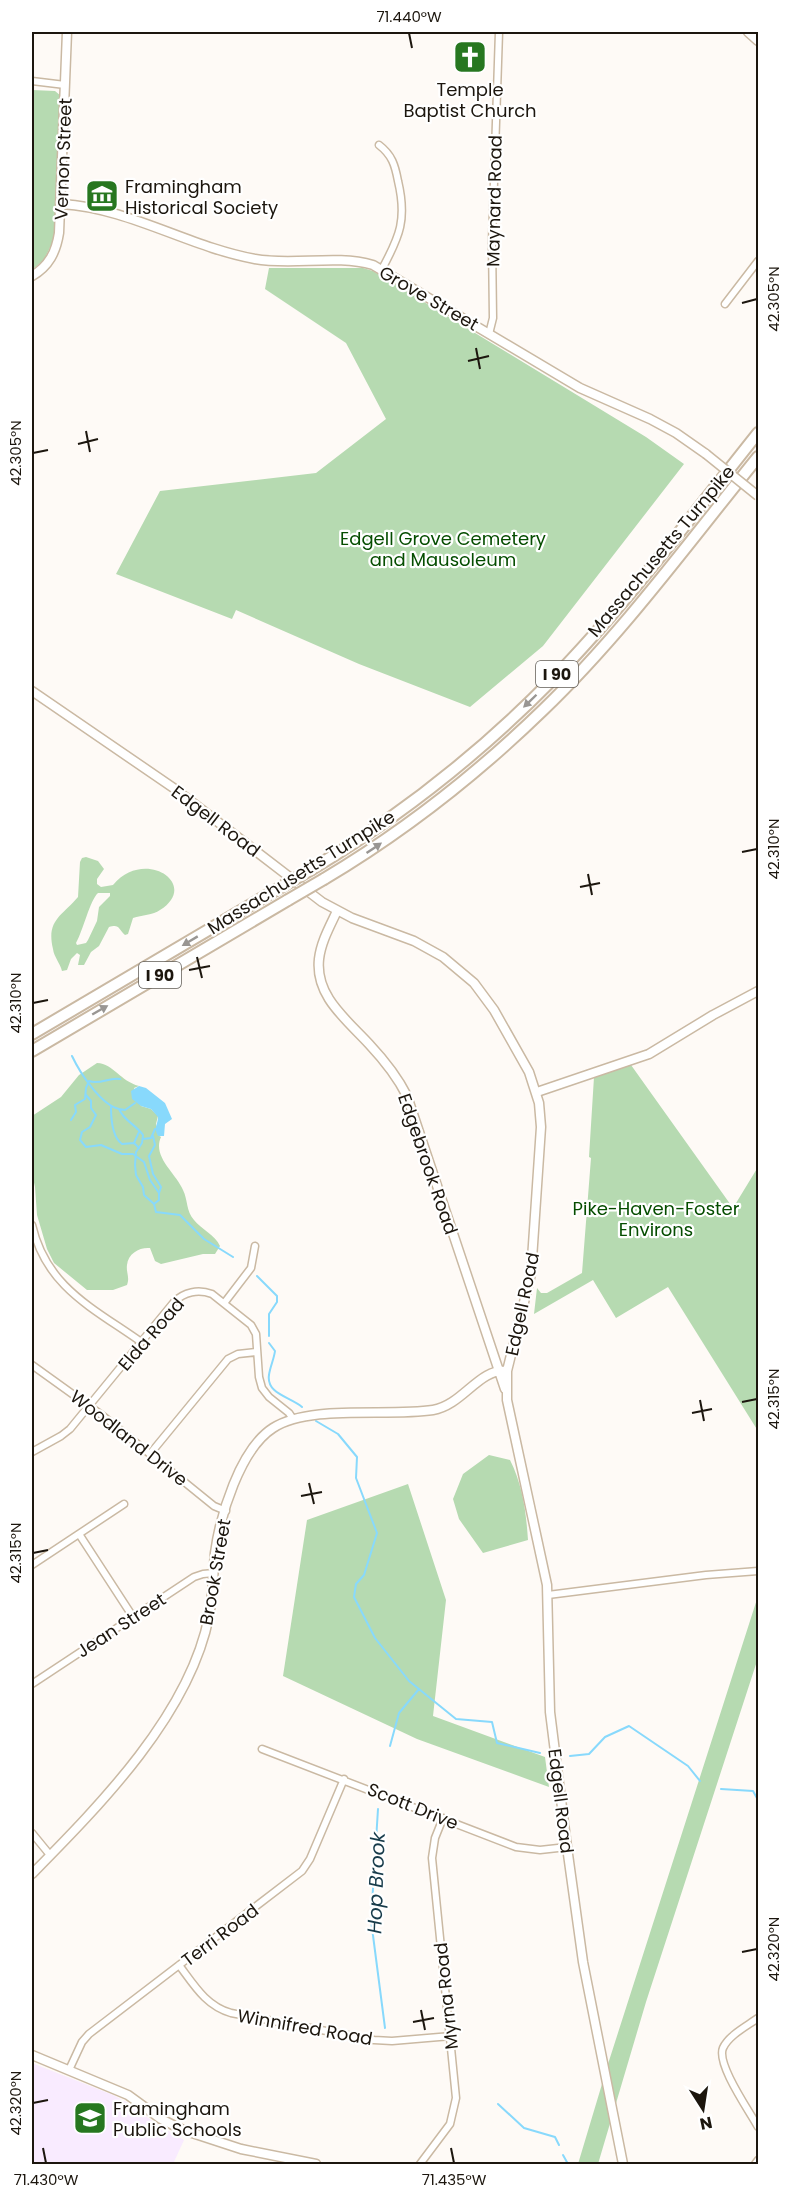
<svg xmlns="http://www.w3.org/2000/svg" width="790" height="2196" viewBox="0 0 790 2196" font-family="Poppins,sans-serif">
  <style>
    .education { fill: #f9ebff }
    .green { fill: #b6dab1; fill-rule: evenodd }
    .water { fill: #88d9fc }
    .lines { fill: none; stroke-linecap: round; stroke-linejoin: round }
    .stream { stroke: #88d9fc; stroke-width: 2 }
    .street-casing { stroke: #cab9a3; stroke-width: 9 }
    .secondary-casing { stroke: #cab9a3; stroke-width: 11 }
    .highway-casing { stroke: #cab9a3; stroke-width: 14 }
    .street { stroke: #fff; stroke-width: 6 }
    .secondary { stroke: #fff; stroke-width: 8 }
    .highway { stroke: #fff; stroke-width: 10 }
    .secondary-bridge-casing { stroke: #cab9a3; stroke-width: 11; stroke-linecap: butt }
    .highway-bridge-casing { stroke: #cab9a3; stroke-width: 14; stroke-linecap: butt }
    .secondary-bridge { stroke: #fff; stroke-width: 8 }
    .highway-bridge { stroke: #fff; stroke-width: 10 }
    .oneway { fill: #999693 }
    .ticks { fill: none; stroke: #1c160e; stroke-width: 2 }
    .labels { text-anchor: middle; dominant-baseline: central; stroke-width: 4.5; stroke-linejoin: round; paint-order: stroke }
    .shield { fill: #fff; stroke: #605c56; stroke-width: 1.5 }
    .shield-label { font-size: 16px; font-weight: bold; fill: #1c160e }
    .poi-label { font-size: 18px; fill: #1c160e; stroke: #fff; text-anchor: start }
    .street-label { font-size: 18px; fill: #1c160e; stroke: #fff }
    .park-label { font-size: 18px; fill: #054d00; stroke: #fff }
    .water-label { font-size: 20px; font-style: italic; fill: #173b4a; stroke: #fff }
    .neatline { fill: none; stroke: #1c160e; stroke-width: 2 }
    .ticks-label { font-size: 15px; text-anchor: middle; fill: #1c160e }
  </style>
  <rect width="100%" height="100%" fill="#fefaf6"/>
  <path class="education" d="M32 2063 113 2095 128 2103 155 2123 184 2140 173 2164H32Z"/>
  <path class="green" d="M32 90 55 91 61 96 54 239 44 260 32 270Z
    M269 268H363L373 271 646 437 684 464 543 646 470 707 359 664 236 610 232 619 116 574 160 491 316 473 386 419 346 343 265 289Z
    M86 857 98 861 104 869 97 879V884L101 887 113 885C144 847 201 884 160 910 153 915 142 915 133 918L128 934 125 935C118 929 120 924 109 927L99 946 91 952 84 965H78L80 955 77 953 71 959 67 970 62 971C60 963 54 957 53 949 46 920 62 916 78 897L80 862 82 858ZM98 893H110V896L99 907 97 921 88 940 86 943 77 945 76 943C83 931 90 900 98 893Z
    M97 1063C114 1064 120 1081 139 1086L134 1088 141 1106 151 1109 158 1116 156 1124 158 1135 161 1137C152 1157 176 1173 183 1190 188 1200 186 1211 194 1220 201 1229 215 1235 220 1246L215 1254H203L161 1264 155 1261 150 1248C140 1247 128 1253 127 1265 126 1273 130 1277 127 1285L113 1290H87L54 1263 47 1249 37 1215 35 1187 32 1174V1116L61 1097 79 1075Z
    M631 1065 733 1208 758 1167V1431L668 1287 616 1318 593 1280 534 1314 537 1288 541 1293H547L582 1273 591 1158 589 1157 594 1077Z
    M489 1455 510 1460C523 1486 526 1512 528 1540L483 1553 459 1519 453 1499 463 1474Z
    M408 1484 446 1600 433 1716 545 1757 549 1787 417 1739 283 1676 307 1520Z
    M758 1596V1658L646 2002 598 2164H578L608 2064Z"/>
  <path class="water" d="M139 1086 146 1088 165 1103 172 1119 165 1124 164 1136H158C153 1127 158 1125 158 1117L151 1109 141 1106 132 1099 131 1091Z"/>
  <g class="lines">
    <path class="stream" d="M72 1056C80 1073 101 1105 119 1109 124 1121 134 1123 143 1135L142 1143 136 1152 135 1165 136 1175 143 1187 144 1195 154 1204 156 1212 180 1215 204 1239 233 1257
      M86 1095 91 1101V1108L96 1115 90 1127 82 1132 80 1140 86 1147 101 1145 122 1154H133L144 1162 150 1180 159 1193V1200L154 1204
      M111 1107C111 1119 112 1137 122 1144L134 1143 139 1148
      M119 1109 125 1110 135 1103
      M71 1120 76 1112 75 1105 85 1099 86 1088 89 1081C100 1085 109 1077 120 1079
      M153 1136 155 1145 149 1156 153 1174 161 1187 159 1193
      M143 1139 151 1138 155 1129
      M134 1143 139 1132
      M257 1276 277 1296V1302L269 1314V1336
      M269 1343 275 1351C274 1359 270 1367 269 1375 266 1394 291 1397 302 1407
      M316 1421 338 1434 357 1457 356 1478 377 1533 364 1575 356 1584 354 1597 375 1638 409 1681 456 1719 492 1722 497 1743 540 1753
      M390 1746 399 1713 419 1689
      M570 1756 589 1754 605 1737 629 1726 688 1766 700 1781
      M721 1789 753 1791 758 1800
      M378 1809 371 1920 385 2028
      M498 2104 524 2128 555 2137 559 2145
      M563 2155 568 2164"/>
    <g class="street-casing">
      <path id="street" d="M32 81 65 85
        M379 145C392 155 395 165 398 181 407 219 400 236 382 269
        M725 304 758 261
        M489 334 493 318 492 242 499 32
        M32 1225C46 1287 93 1308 141 1342
        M225 1302 251 1268 255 1246
        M32 1365 103 1416 214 1506 226 1511
        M32 1452 61 1436 70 1429 174 1302C184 1292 198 1289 212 1294L251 1325 256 1334 259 1377 262 1388 269 1397 289 1413 293 1419
        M150 1454 228 1359 238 1354 257 1352
        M79 1534 133 1617
        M32 1565 124 1504
        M548 1595 706 1575 758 1571
        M32 1684 194 1577 203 1574 214 1573
        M262 1749 516 1847 540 1850 567 1847
        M32 1833 50 1855
        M179 1965C194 1985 206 2006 231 2013L374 2040 392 2041 451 2036
        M758 2018C747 2026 729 2035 723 2048 716 2064 750 2112 758 2127
        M69 2070 82 2042 89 2034 302 1871 310 1859 344 1779
        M420 2164 450 2124 456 2098 432 1858 435 1838 443 1818
        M755 2164 758 2160"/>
    </g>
    <g class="secondary-casing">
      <path id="secondary" d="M748 32 758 41
        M62 204C129 208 189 247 255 259 294 266 335 254 373 265L580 388 650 419 676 433 706 454
        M32 276C49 266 56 252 59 233L67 32
        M32 691 175 789 322 902 352 918 414 941 443 957 474 983 494 1010 529 1072 539 1103 541 1127 531 1274 507 1371V1400L547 1585 550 1712 567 1847 583 1962 623 2164
        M337 911C330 926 321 942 319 959 315 996 346 1019 369 1044 384 1060 397 1076 407 1096L505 1389
        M537 1092 649 1054 713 1015 758 991
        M32 1874C100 1805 190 1714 209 1616 213 1595 213 1574 215 1553 220 1516 240 1449 273 1428 310 1404 388 1417 433 1410 463 1405 479 1368 507 1371
        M32 2055 128 2095 161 2119 183 2130 241 2149 316 2164"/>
    </g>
    <g class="highway-casing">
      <path id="highway" d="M312 869C399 817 480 753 551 681 626 604 691 517 758 433
        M324 879C403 832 477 774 543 710 623 633 689 542 758 457
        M32 1034 276 890
        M32 1051 288 900"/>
    </g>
    <use href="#street" class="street"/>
    <use href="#secondary" class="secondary"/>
    <use href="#highway" class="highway"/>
    <g class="secondary-bridge-casing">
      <path id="secondary-bridge" d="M706 454 758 496"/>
    </g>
    <g class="highway-bridge-casing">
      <path id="highway-bridge" d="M276 890 312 869
        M288 900 324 879"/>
    </g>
    <use href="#secondary-bridge" class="secondary-bridge"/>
    <use href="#highway-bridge" class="highway-bridge"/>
  </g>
  <defs><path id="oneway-solid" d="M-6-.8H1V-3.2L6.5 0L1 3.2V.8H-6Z" transform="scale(1.5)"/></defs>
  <g class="oneway">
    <use href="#oneway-solid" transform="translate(530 701) rotate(136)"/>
    <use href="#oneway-solid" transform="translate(374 848) rotate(-34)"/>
    <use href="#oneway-solid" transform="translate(190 941) rotate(149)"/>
    <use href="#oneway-solid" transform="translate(100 1010) rotate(-30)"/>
  </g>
  <path class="ticks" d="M409 33 412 48M742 303 757 299M476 348 480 369M468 361 489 356M86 431 90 452M78 444 98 439M33 453 48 450M742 852 757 849M588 874 592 895M580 887 600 883M197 957 202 978M189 970 210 966M33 1003 48 1000M700 1400 704 1421M742 1402 757 1399M692 1413 712 1409M309 1483 314 1504M301 1496 322 1492M33 1553 48 1550M742 1952 757 1949M421 2010 425 2030M413 2022 434 2018M33 2103 48 2100M43 2148 46 2163M451 2148 454 2163"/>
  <defs>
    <g id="church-square" transform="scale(1.725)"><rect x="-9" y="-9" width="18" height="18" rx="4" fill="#277720" stroke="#fff"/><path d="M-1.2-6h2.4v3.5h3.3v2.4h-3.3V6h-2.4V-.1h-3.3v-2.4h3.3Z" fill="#fff"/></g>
    <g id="museum-square" transform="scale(1.725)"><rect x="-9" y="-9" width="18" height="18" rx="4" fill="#277720" stroke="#fff"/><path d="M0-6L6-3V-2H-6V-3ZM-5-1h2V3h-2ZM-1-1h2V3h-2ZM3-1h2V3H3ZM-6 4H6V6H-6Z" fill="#fff"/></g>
    <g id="school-square" transform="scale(1.725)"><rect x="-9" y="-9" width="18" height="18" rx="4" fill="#277720" stroke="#fff"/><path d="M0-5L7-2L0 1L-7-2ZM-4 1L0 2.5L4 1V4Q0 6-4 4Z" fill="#fff"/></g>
  </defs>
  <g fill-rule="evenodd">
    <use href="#church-square" x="470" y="57"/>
    <use href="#museum-square" x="102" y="196"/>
    <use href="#school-square" x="90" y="2118"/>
  </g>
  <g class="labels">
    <g class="shield">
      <rect x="536" y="661" width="42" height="26" rx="4.5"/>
      <rect x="139" y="962" width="42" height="26" rx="4.5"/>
    </g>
    <g class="shield-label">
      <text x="557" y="674">I 90</text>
      <text x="160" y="975">I 90</text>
    </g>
    <g class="poi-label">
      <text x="470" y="89" text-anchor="middle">Temple<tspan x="470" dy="21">Baptist Church</tspan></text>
      <text x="125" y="186">Framingham<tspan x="125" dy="21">Historical Society</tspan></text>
      <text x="113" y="2108">Framingham<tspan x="113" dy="21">Public Schools</tspan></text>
    </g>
    <g class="street-label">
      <text transform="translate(63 159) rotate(-88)">Vernon Street</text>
      <text transform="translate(494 201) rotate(-89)">Maynard Road</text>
      <text transform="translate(429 298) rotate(30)">Grove Street</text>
      <text transform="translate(661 551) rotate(-50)">Massachusetts Turnpike</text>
      <text transform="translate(216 821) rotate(37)">Edgell Road</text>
      <text transform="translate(301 872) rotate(-32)">Massachusetts Turnpike</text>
      <text transform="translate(428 1164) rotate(71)">Edgebrook Road</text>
      <text transform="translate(522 1304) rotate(-78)">Edgell Road</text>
      <text transform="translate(151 1334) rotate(-49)">Elda Road</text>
      <text transform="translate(129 1438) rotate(38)">Woodland Drive</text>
      <text transform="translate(215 1572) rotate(-80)">Brook Street</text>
      <text transform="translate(121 1625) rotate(-33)">Jean Street</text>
      <text transform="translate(561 1801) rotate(83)">Edgell Road</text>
      <text transform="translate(413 1806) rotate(22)">Scott Drive</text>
      <text transform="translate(220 1935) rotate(-37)">Terri Road</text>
      <text transform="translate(446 1996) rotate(-96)">Myrna Road</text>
      <text transform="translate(305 2027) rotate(10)">Winnifred Road</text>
    </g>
    <g class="park-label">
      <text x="443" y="538">Edgell Grove Cemetery<tspan x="443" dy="21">and Mausoleum</tspan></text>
      <text x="656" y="1208">Pike-Haven-Foster<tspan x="656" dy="21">Environs</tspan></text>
    </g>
    <g class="water-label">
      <text transform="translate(376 1883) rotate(-88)">Hop Brook</text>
    </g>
  </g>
  <rect width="790" height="2196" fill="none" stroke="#ffffff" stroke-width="66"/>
  <g transform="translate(703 2109) rotate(168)" stroke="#ffffff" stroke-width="4.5" paint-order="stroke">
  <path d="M0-4.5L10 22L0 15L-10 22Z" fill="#1c160e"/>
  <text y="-9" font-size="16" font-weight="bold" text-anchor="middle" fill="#1c160e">N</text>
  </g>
  <rect x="33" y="33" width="724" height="2130" class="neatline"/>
  <g class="ticks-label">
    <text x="409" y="22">71.440°W</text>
    <text transform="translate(774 299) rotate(-90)" y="5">42.305°N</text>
    <text transform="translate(16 453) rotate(-90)" y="5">42.305°N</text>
    <text transform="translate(774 849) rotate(-90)" y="5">42.310°N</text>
    <text transform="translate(16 1003) rotate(-90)" y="5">42.310°N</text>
    <text transform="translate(774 1399) rotate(-90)" y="5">42.315°N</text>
    <text transform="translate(16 1553) rotate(-90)" y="5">42.315°N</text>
    <text transform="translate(774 1949) rotate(-90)" y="5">42.320°N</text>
    <text transform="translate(16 2103) rotate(-90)" y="5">42.320°N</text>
    <text x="46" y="2185">71.430°W</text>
    <text x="454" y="2185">71.435°W</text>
  </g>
</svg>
